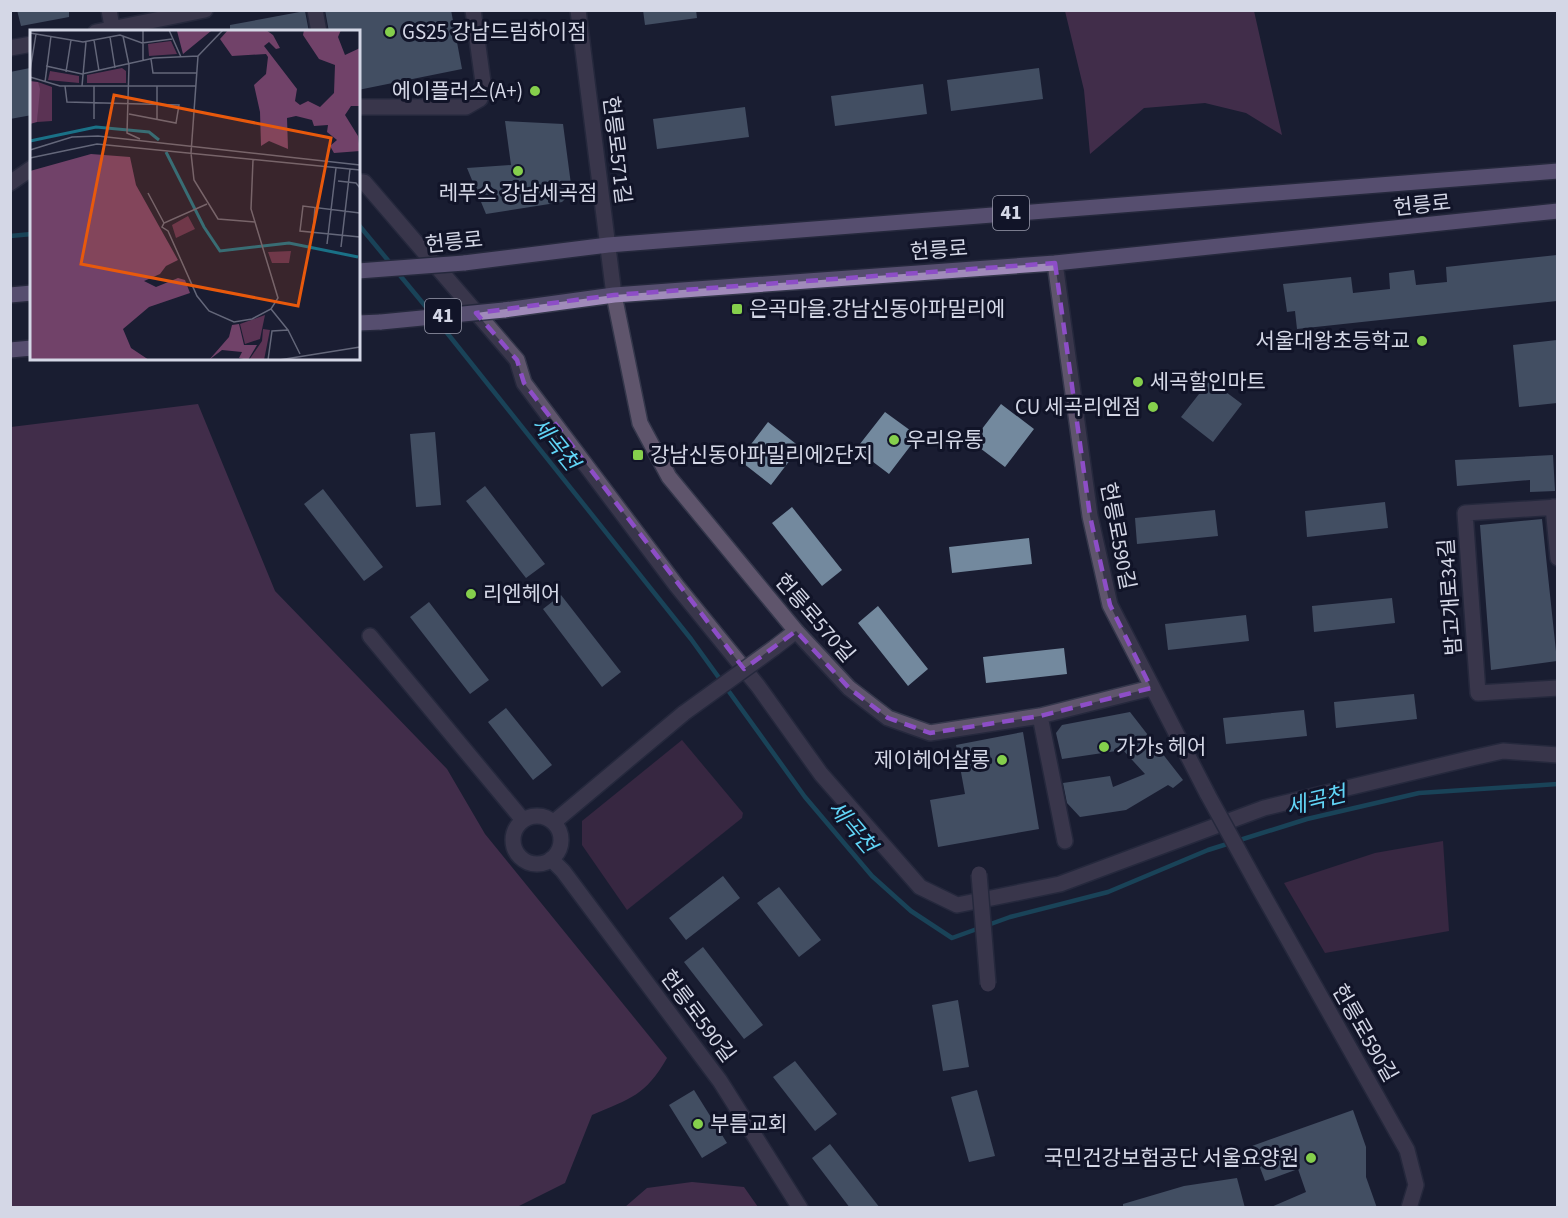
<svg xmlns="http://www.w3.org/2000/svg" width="1568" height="1218" viewBox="0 0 1568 1218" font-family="'Source Sans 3','Noto Sans KR',sans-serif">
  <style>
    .green { fill: #5b3354 }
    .forest { fill: #714269 }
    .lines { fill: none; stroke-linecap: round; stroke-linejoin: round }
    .stream { stroke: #1a7187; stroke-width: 4.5 }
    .building { fill: #73899e }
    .minor-casing { stroke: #34374b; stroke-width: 18 }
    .major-casing { stroke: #34374b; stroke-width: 18 }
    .minor { stroke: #5f556c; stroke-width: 15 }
    .major { stroke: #a08bba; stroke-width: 15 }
    .minor-bridge-casing { stroke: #34374b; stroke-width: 18; stroke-linecap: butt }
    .major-bridge-casing { stroke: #34374b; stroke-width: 18; stroke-linecap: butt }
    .minor-bridge { stroke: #5f556c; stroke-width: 15 }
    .major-bridge { stroke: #a08bba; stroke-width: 15 }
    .marked { fill: none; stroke: #8d4ec7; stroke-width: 4.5; stroke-dasharray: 12 8; stroke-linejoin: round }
    .poi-dot { fill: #85cf4c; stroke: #111428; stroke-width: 2 }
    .labels { text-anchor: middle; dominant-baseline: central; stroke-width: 6; stroke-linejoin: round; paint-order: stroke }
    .shield { fill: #111428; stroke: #9a9cad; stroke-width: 1.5 }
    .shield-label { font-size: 20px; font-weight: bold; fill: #d4d7e6 }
    .poi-label { font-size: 21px; fill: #d4d7e6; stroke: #111428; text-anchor: start }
    .street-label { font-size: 21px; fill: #d4d7e6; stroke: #111428 }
    .water-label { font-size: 22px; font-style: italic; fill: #61d5f7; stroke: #111428 }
    .inset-river { fill: none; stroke: #1a7187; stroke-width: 3 }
    .inset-road { fill: none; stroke: #64677a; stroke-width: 1.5 }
    .view { fill: #e8590c; fill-opacity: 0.15; stroke: #e8590c; stroke-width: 3 }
    .inset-edge { fill: none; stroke: #d4d7e6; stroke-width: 3 }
  </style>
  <rect width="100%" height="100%" fill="#1a1d32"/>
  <path class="green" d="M682 740 743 813 742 818 627 910 582 845V821Z
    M1443 841 1449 931 1325 953 1284 883 1375 853Z"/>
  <path class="forest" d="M1065 11H1254L1282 135 1246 113 1205 103 1144 108 1090 154 1084 90Z
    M198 404 275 591 447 769 485 834 667 1058C645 1096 631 1098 592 1115L565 1183 517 1207H11V427Z
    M692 1182 744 1187 758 1207H625L647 1188Z"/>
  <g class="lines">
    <path class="stream" d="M358 224 391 264
      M10 236 32 234
      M398 273 431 313
      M436 319 691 639 805 797 872 876 911 911 952 938 1010 917 1108 892 1208 850 1307 819 1419 793 1558 784"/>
  </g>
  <path class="building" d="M17 10H69V17L21 26Z
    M325 10H451L462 69 358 90V32H329Z
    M643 10H696L697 18 645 25Z
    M305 11 309 32H230V25Z
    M30 68 32 115 10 119V72Z
    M1039 68 1043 99 951 111 947 80Z
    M923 84 927 114 835 126 831 96Z
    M745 107 749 137 657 149 653 119Z
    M505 121 563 124 572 192 562 202 486 214 467 168 511 165Z
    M1557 255V301L1297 329 1295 311 1287 312 1283 284 1351 277 1353 293 1390 289 1389 273 1414 270 1416 285 1447 282 1446 267Z
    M1557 340V403L1519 407 1513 345Z
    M1210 380 1242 404 1213 442 1181 417Z
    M1001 404 1034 429 1005 467 972 442Z
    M885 412 918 436 889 474 856 449Z
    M768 422 800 447 771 485 739 460Z
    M435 432 441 505 416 507 410 434Z
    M1553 455 1555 491 1530 492V480L1457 486 1455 460Z
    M485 486 545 564 526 578 466 501Z
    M323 489 383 567 364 581 304 504Z
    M1385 502 1388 528 1307 537 1305 511Z
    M792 507 842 570 822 586 772 523Z
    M1215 510 1218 536 1137 544 1135 518Z
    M1542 519 1557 661 1491 670 1480 525Z
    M1029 538 1032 564 952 573 949 547Z
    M561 595 621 672 602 687 543 609Z
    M1392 598 1395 623 1314 632 1312 606Z
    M429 602 489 680 470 694 410 617Z
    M878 606 928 669 908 686 858 623Z
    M1246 615 1249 641 1168 650 1165 624Z
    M1064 648 1067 674 986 683 983 657Z
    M1414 694 1417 719 1336 728 1334 702Z
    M506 708 552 765 533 780 488 722Z
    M1304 710 1307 736 1226 744 1223 718Z
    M1130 712 1183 780 1173 788 1168 785 1126 810 1080 817 1067 803 1063 783 1110 776 1113 787 1145 774 1123 750 1062 759 1056 733 1062 725Z
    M1023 732 1039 829 938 847 930 800 965 794 956 745Z
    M723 876 740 898 686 940 669 918Z
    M779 887 821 940 799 957 757 903Z
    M703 947 763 1025 744 1039 684 962Z
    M958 1000 969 1067 943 1071 932 1005Z
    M795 1061 837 1114 815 1131 773 1077Z
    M694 1090 727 1143 702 1158 669 1105Z
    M977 1090 995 1156 969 1162 951 1097Z
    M1353 1110 1366 1147V1177L1377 1208H1269L1306 1192 1298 1169 1265 1181 1252 1146Z
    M830 1144 880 1208H850L812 1158Z
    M1237 1178 1245 1208H1123V1204L1184 1186Z"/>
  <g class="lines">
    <g class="minor-casing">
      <path id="minor" d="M109 10 113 32
        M315 10 319 32
        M578 10 614 295 640 423 669 477 796 631 849 688 888 718 930 733 1040 716 1151 688
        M96 32 205 10
        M10 48 32 44
        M358 107H466L480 99 483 82 473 10
        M358 182H364L517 360 524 383 676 585 758 686 821 774 920 887 957 905 1060 884 1264 808 1472 758 1503 751 1558 755
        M10 183 32 168
        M1055 263 1090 516 1110 605 1208 795
        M1553 507 1558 558
        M1558 507 1465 513 1478 693 1558 688
        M370 636 523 820
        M774 648 796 631
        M1040 716 1065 841
        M513 840a24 24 0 1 1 48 0a24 24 0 1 1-48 0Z
        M554 822 684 713
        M551 859 563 871 720 1081 800 1208
        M1257 884 1407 1150 1416 1185 1409 1208"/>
    </g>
    <g class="major-casing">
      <path id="major" d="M464 263 608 245 1558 171
        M10 295 32 293
        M504 310 614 295 1055 263 1558 211
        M358 323 381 322
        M10 350 32 348"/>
    </g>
    <use href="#minor" class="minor"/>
    <use href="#major" class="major"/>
    <g class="minor-bridge-casing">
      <path id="minor-bridge" d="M684 713 774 648
        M1208 795 1257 884
        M979 874 988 984"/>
    </g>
    <g class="major-bridge-casing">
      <path id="major-bridge" d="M358 271 464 263
        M381 322 504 310"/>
    </g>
    <use href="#minor-bridge" class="minor-bridge"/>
    <use href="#major-bridge" class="major-bridge"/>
  </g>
  <path d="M0 0H1568V1218H0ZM1055 263 1090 516 1110 605 1151 688 1040 716 930 733 888 718 849 688 796 631 744 669 524 383 517 360 476 313 614 295Z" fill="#1a1d32" fill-opacity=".55" fill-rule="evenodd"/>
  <path class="marked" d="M1055 263 1090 516 1110 605 1151 688 1040 716 930 733 888 718 849 688 796 631 744 669 524 383 517 360 476 313 614 295Z"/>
  <g class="poi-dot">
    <circle cx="390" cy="32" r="6"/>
    <circle cx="535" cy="91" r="6"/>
    <circle cx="518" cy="171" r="6"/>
    <rect x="731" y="303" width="12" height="12" rx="3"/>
    <circle cx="1422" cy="341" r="6"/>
    <circle cx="1138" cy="382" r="6"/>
    <circle cx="1153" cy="407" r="6"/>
    <circle cx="894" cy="440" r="6"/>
    <rect x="632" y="449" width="12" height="12" rx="3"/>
    <circle cx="471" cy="594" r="6"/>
    <circle cx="1104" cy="747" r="6"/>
    <circle cx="1002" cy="760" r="6"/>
    <circle cx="698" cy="1124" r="6"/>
    <circle cx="1311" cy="1158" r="6"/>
  </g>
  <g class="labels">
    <g class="shield">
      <rect x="993" y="196" width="36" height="34" rx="4.5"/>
      <rect x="425" y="299" width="36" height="34" rx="4.5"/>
    </g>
    <g class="shield-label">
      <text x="1011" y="213">41</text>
      <text x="443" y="316">41</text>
    </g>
    <g class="poi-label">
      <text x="402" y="32">GS25 강남드림하이점</text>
      <text x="523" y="91" text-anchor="end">에이플러스(A+)</text>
      <text x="518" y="193" text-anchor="middle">레푸스 강남세곡점</text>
      <text x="749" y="309">은곡마을.강남신동아파밀리에</text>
      <text x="1410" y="341" text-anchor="end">서울대왕초등학교</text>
      <text x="1150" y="382">세곡할인마트</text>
      <text x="1141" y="407" text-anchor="end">CU 세곡리엔점</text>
      <text x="906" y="440">우리유통</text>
      <text x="650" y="455">강남신동아파밀리에2단지</text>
      <text x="483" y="594">리엔헤어</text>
      <text x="1116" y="747">가가s 헤어</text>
      <text x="990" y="760" text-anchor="end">제이헤어살롱</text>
      <text x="710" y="1124">부름교회</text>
      <text x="1299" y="1158" text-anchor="end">국민건강보험공단 서울요양원</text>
    </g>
    <g class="street-label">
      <text transform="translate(617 150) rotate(83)">헌릉로571길</text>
      <text transform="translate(1422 205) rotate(-6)">헌릉로</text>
      <text transform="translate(454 242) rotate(-6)">헌릉로</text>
      <text transform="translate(939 250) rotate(-4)">헌릉로</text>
      <text transform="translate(1118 536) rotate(79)">헌릉로590길</text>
      <text transform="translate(1450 597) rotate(-94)">밤고개로34길</text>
      <text transform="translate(815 618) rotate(49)">헌릉로570길</text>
      <text transform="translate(698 1016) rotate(53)">헌릉로590길</text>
      <text transform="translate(1365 1033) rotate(60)">헌릉로590길</text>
    </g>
    <g class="water-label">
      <text transform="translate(555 444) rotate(51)">세곡천</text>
      <text transform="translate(1316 801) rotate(-14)">세곡천</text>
      <text transform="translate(852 827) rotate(50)">세곡천</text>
    </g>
  </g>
  <g transform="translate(30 30)">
    <rect width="330" height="330" fill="#1a1d32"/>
    <path d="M141 11 147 24 119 26 118 14ZM92 38 96 41V53H57V45ZM20 41 49 46V53L18 50ZM8 52 22 57V91L7 92ZM158 186 165 199 146 208 142 195ZM261 221 259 233H242L238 222ZM235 285 230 309 215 314 210 294ZM233 299 240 300 234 330H219L232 311Z" fill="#5b3354"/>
    <path d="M198 0H236L243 5 250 18 246 19 239 12 234 16 267 59 265 71 270 75 278 71 290 77 304 63 305 35 289 29 273 5 274 0H311L308 7 315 25 330 18V76H321L315 85 328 106 330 121 304 123 300 116 307 110 297 102 298 95 284 96 282 90 266 86 257 88 258 119 239 111 231 116 230 82 224 55 236 44 238 27 236 24 202 26 190 9ZM147 1 181 0V1L153 24ZM0 51 8 52 10 59 7 92 0 94ZM61 124 100 127 106 155 148 230 136 236 130 244 114 251 126 257 148 248 155 250 160 263 119 277 93 299 101 318 119 330H0V141ZM209 294 214 315H227L218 330 209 328 212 322 192 320 179 330 199 307 202 295Z" fill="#714269"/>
    <path class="inset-river" d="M0 111 66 97 119 102 129 110M136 122 174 197 190 221 259 213 328 227"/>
    <path class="inset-road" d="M139 0 151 27M0 3 53 12 90 5 112 13 142 9M93 6 99 35 97 103 110 109M80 7 85 38M64 10 69 41M168 26 193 0M121 29 123 43H167M113 30V0M16 36 52 44 124 28 168 26 161 123 164 150 188 189 225 192M0 41 6 4M36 42 41 10M0 47 30 56H166M15 52 21 6M35 56 37 72 149 75 146 93 99 84M52 56 56 12M127 56V89M64 89V56M0 120 42 107 68 106 330 135M0 128 67 114 330 140M308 151 326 153 330 158M118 163 134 193M177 174 134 193 132 197 138 201 167 266 179 281 204 292 222 289 241 279 248 268 221 179 223 130M330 183 273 176 270 201 330 207M283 203 285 177M297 214 306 138M311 217 320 139M241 279 258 300M238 330 242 301 258 300 270 324M249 330 330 317"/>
    <path class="view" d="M84 65 301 108 268 276 51 234Z"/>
    <rect width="330" height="330" class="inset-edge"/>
  </g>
  <rect width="1568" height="1218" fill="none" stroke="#d4d7e6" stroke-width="24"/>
</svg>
